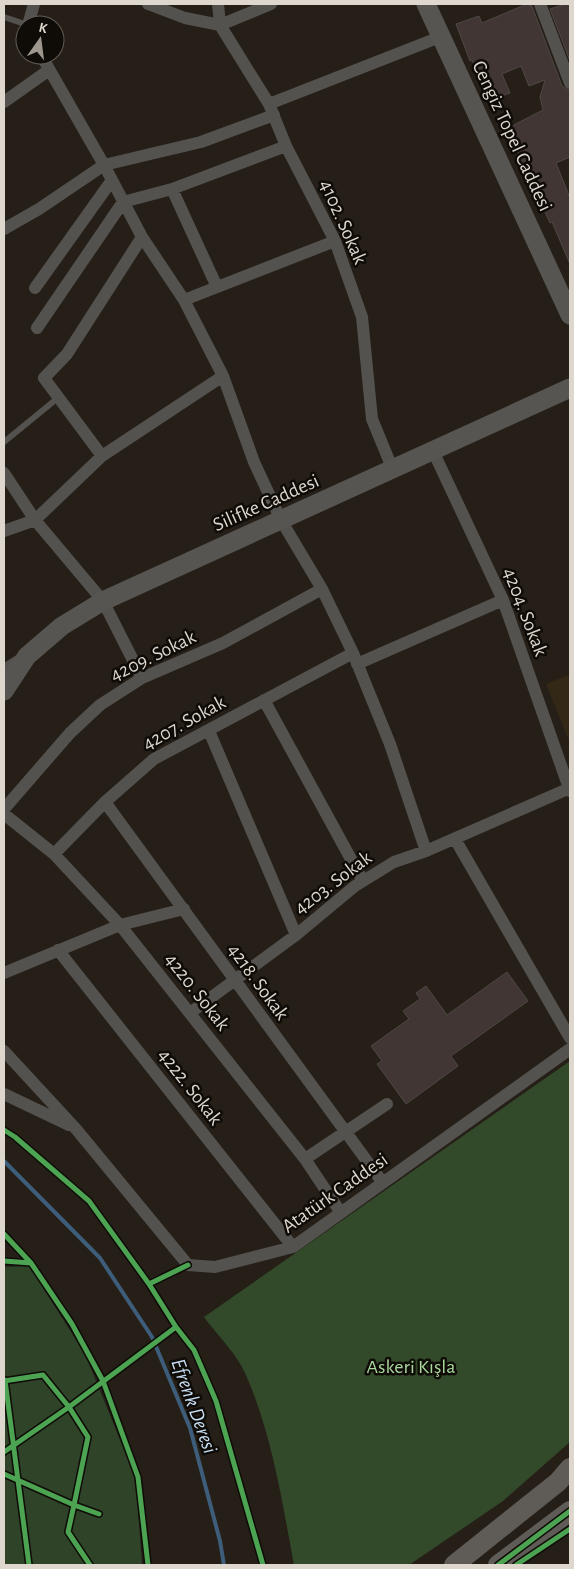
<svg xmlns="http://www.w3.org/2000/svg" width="574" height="1569" viewBox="0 0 574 1569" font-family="'Alegreya Sans',sans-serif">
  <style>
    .built { fill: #332715 }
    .green { fill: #2e4327 }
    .forest { fill: #324a2a }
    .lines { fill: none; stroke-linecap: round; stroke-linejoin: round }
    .stream { stroke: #3e5d7a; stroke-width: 4 }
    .building { fill: #413633; stroke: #4e4844 }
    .lane { stroke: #54524f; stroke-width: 6 }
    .street { stroke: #54524f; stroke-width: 12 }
    .secondary { stroke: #575551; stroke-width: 19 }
    .primary { stroke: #5f5c58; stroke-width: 20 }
    .cycleway-casing { stroke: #0f0b06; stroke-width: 8 }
    .cycleway { stroke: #4ca352; stroke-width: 5 }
    .labels { text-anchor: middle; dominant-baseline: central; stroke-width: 5; stroke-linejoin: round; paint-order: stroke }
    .street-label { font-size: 20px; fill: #ddd7ce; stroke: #0f0b06 }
    .park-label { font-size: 20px; fill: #a8d89c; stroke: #0f0b06 }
    .water-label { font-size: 21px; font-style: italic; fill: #c8dff5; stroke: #0f0b06 }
  </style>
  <rect width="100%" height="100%" fill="#251f18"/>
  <path class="built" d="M570 674V744L546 684Z"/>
  <path class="green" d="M29 1266 85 1354 136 1479 142 1565H4V1267Z"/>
  <path class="forest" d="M570 1061V1442L503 1501 409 1565H294C282 1501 272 1433 245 1373 236 1353 217 1335 204 1317Z"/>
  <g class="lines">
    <path class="stream" d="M4 1161 100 1258 152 1337 190 1428 220 1541 224 1565"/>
  </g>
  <path class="building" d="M527 4 532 6 562 86 570 91V157L556 163 570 198V264L552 222 550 223 515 146 513 147 504 130 543 110 540 97 545 80 529 86 521 66 502 74 510 93 489 101 472 60 470 61 456 24 479 16 482 23Z
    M565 4H570V61L550 9Z
    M507 972 528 1001 451 1056 458 1066 406 1104 377 1064 382 1061 371 1046 409 1019 403 1011 420 999 416 993 426 986 447 1015Z"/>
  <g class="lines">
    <path class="lane" d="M4 17 28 25
      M4 442 59 397"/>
    <path class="street" d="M148 4 185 18 220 25 271 4
      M218 4 220 25 269 104 286 146 335 241 362 317 372 419 393 470
      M540 4 570 83
      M28 25 34 4
      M41 55 104 165 142 237 184 300 223 376 254 462 281 520 322 589 353 653 390 744 426 851
      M4 102 49 70
      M269 104 440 37
      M172 189 217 287
      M4 229 39 209 104 165 201 142 274 115
      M35 288 112 180
      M184 300 335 241
      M37 328 123 202 172 189 286 146
      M433 451 503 600 570 791
      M102 456 44 378 67 354 142 237
      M4 473 35 520 103 601 142 678
      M4 531 35 520 102 456 223 376
      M357 664 503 600
      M4 670 23 658
      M264 700 363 881
      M209 731 296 935
      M105 802 383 1183
      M4 809 70 733 100 705 142 678 223 643 322 589
      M4 814 54 854 120 925 305 1159 341 1213
      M455 839 570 1038
      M54 854 105 802 154 759 353 653
      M58 950 293 1247
      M4 973 120 925 184 909
      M190 1013 296 935 355 886 394 862 426 851 570 788
      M4 1051 76 1129 188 1265 215 1267 293 1247 570 1049
      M4 1094 69 1125
      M305 1159 387 1104"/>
    <path class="secondary" d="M426 4 570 315
      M4 691 27 656 62 626 103 601 570 388"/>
    <path class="primary" d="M454 1565 558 1482 570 1468
      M498 1565 570 1511"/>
    <g class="cycleway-casing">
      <path id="cycleway" d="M4 1130 15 1137 89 1201 149 1284
        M4 1234 31 1263 4 1261
        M31 1263 72 1324 103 1381 138 1477 148 1565
        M188 1265 149 1284 176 1327 194 1350 216 1401 263 1565
        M5 1380 29 1565
        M4 1381 43 1375 69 1407 88 1437 74 1505 4 1474
        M4 1452 69 1407 176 1327
        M90 1565 68 1532 74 1505 99 1514
        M498 1565 570 1511
        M516 1565 570 1529"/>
    </g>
    <use href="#cycleway" class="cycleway"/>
  </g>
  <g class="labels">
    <g class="street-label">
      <text transform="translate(512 136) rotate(65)">Cengiz Topel Caddesi</text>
      <text transform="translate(343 222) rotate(66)">4102. Sokak</text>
      <text transform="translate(266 503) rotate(-24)">Silifke Caddesi</text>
      <text transform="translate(525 612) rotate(69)">4204. Sokak</text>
      <text transform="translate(153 656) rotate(-26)">4209. Sokak</text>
      <text transform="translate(184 723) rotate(-29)">4207. Sokak</text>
      <text transform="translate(333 883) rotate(-37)">4203. Sokak</text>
      <text transform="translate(258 982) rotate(54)">4218. Sokak</text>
      <text transform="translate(197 992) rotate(52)">4220. Sokak</text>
      <text transform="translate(190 1087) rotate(52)">4222. Sokak</text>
      <text transform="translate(335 1193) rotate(-35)">Atatürk Caddesi</text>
    </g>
    <g class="park-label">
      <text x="411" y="1367">Askeri Kışla</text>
    </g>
    <g class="water-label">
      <text transform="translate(194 1406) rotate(70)">Efrenk Deresi</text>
    </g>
  </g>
  <rect width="574" height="1569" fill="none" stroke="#ddd7ce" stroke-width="10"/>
  <g transform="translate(40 40) rotate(14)"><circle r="24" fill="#0f0b06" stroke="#615d56"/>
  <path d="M0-4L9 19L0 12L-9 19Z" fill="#9d978e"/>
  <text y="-8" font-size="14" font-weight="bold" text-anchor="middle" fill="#ddd7ce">K</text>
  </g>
</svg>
